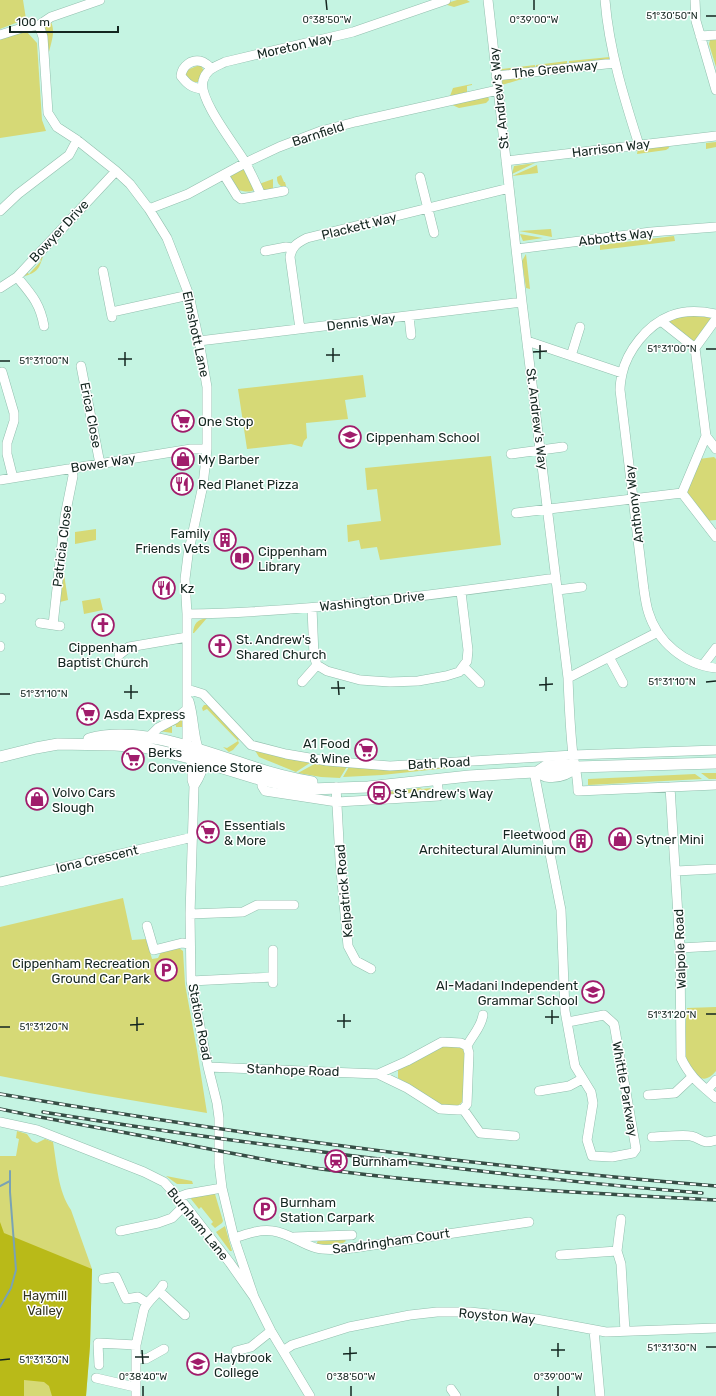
<svg xmlns="http://www.w3.org/2000/svg" width="716" height="1396" viewBox="0 0 716 1396" font-family="Rubik,sans-serif">
  <style>
    .green { fill: #d6d976 }
    .forest { fill: #b9ba18 }
    .lines { fill: none; stroke-linecap: round; stroke-linejoin: round }
    .stream { stroke: #7aa3b4; stroke-width: 2 }
    .minor-casing { stroke: #92bfae; stroke-width: 10 }
    .major-casing { stroke: #92bfae; stroke-width: 12 }
    .minor { stroke: #fff; stroke-width: 9 }
    .major { stroke: #fff; stroke-width: 11 }
    .rail-casing { stroke: #374e46; stroke-width: 3.5 }
    .rail { stroke: #fff; stroke-width: 2; stroke-dasharray: 6; stroke-linecap: butt }
    .ticks { fill: none; stroke: #142620; stroke-width: 1.5 }
    .labels { text-anchor: middle; dominant-baseline: central; stroke-width: 3; stroke-linejoin: round; paint-order: stroke }
    .street-label { font-size: 13px; fill: #142620; stroke: #fff }
    .poi-label { font-size: 13px; fill: #142620; stroke: #fff; text-anchor: start }
    .park-label { font-size: 13px; fill: #34351d; stroke: #fff }
    .ticks-label { font-size: 10px; text-anchor: middle; fill: #142620; stroke: #fff; stroke-width: 3; stroke-linejoin: round; paint-order: stroke }
  </style>
  <rect width="100%" height="100%" fill="#c5f4e2"/>
  <path class="green" d="M0 0H23L26 19 0 29Z
    M457 0H467L470 2 454 7 444 4Z
    M50 20C57 32 50 44 48 57L45 27Z
    M23 31 27 32 37 43 42 120 46 131 0 138V38Z
    M716 39V67L709 44 710 40Z
    M610 57 609 59 569 64V61Z
    M567 61V64L536 68V65Z
    M535 65V68L500 71 502 69Z
    M197 66H201L204 71 198 82H192L185 76 187 70Z
    M522 76V79L502 85 501 78Z
    M472 84V85L467 86V92L450 96 453 88Z
    M488 96 489 100 486 103 459 108 450 104Z
    M716 142V147L706 149V143Z
    M668 144 669 148 666 150 637 154 638 148Z
    M535 163 512 174 514 166Z
    M537 165 538 173 512 176Z
    M244 168 254 190C249 193 243 191 238 190L230 176Z
    M281 175 284 182H285L286 186 283 187C278 185 277 182 277 177Z
    M273 179V188L265 191 262 190 259 184Z
    M551 229 552 237 519 231Z
    M520 234 543 238 523 241Z
    M674 236 675 241 600 250V245Z
    M44 253C39 269 39 272 22 277L25 271 29 274 41 261 38 257Z
    M526 254 530 289 526 288 522 261Z
    M697 314 713 317 694 342 668 324V320Z
    M363 375 366 397 345 400 348 419 306 423 307 438 304 441 302 447 291 444 247 449 238 389Z
    M491 456 501 545 380 560 377 547 361 549 359 540 348 542 347 525 381 521 377 489 367 490 365 468Z
    M714 457 716 459V520L705 521 688 497 687 487 699 459Z
    M96 529V540L75 544V532Z
    M62 574H64L68 600 60 602Z
    M100 598 103 610 84 614 82 601Z
    M207 618 194 633H193C194 623 197 620 207 618Z
    M204 705H209L240 736 238 741 239 743 233 750 229 752 223 747 227 748 238 741 207 709 203 711 202 708Z
    M182 718 183 727H176V725L172 726V733L159 731Z
    M253 747 313 761 296 772 259 757Z
    M318 762 348 765 340 778 321 777 298 773Z
    M485 764 382 775 343 777 350 765Z
    M701 773H716V779H709Z
    M695 774 702 779 588 785V779Z
    M420 788 422 789 432 788V790L427 792 379 795V793Z
    M123 898 132 940 146 939 152 959 158 958 161 952 179 948 183 951 185 984 197 1050 207 1113 89 1093 0 1076V927Z
    M716 1007V1071C711 1077 704 1082 698 1076 695 1073 692 1070 690 1067 681 1052 686 1025 687 1008Z
    M444 1044 461 1046 465 1052 463 1101 458 1106H442L398 1078V1068Z
    M17 1131 27 1134 32 1141 37 1143 45 1139 53 1142C57 1165 58 1191 71 1210L92 1269 90 1346 86 1396H0V1156H16L19 1139 16 1138Z
    M166 1176 192 1181 193 1184H177Z
    M213 1192 215 1194 223 1221 222 1223 215 1228 211 1224 213 1222 201 1207 199 1209 191 1199 192 1197Z
    M225 1226 232 1251H230L216 1232Z
    M344 1239 346 1241 343 1243 321 1245 317 1244V1242L319 1240Z"/>
  <path class="forest" d="M0 1222 4 1233 92 1269 90 1346 86 1396H52L49 1386 44 1382 24 1380V1396H0Z"/>
  <g class="lines">
    <path class="stream" d="M0 1186 10 1181
      M0 1307 11 1288 16 1270 10 1192V1171"/>
    <g class="minor-casing">
      <path id="minor" d="M488 0 522 302 568 678C569 703 570 729 573 755 575 767 578 778 578 791L716 785
        M605 0C609 50 624 98 639 145
        M695 0 696 21 716 90
        M39 25 43 37 48 113 57 127 77 140 116 171 130 184 149 209 167 238 176 261 189 295 199 341 207 387V449L203 485 188 555 185 579 187 614V746L192 766V780L194 786 190 914 191 981 208 1067 217 1103 219 1118V1163L222 1188 234 1238 254 1297
        M39 25 51 17 100 0
        M0 35 22 28 39 25
        M700 36 716 35
        M496 76 615 63
        M202 89C192 88 187 84 181 76 182 66 192 58 203 62 205 63 209 66 211 68
        M506 161 716 136
        M224 175 237 196 241 199 284 191
        M420 177 434 233
        M261 195C256 184 251 173 245 162 235 145 198 99 203 81 206 69 215 67 225 62L353 32 446 0
        M149 209 188 194 245 163 279 147 321 131 355 122 498 90
        M0 211 18 194 69 155 77 140
        M517 249 651 232 716 227
        M265 251 286 247 292 248
        M103 271 112 317
        M17 277C31 294 40 303 44 326
        M0 288 17 277 116 171
        M112 312 189 295
        M716 314C701 311 684 310 670 316 647 325 627 351 622 374 621 379 620 385 620 390L644 590C645 597 646 604 648 611 657 642 685 665 716 668
        M409 316 411 335
        M661 321 695 348
        M300 329 290 257C292 246 297 243 307 238L509 188
        M199 341 522 302
        M527 341 622 373
        M695 348 706 436
        M695 348 716 319
        M571 356 580 327
        M81 366 100 464
        M2 372 14 413V421L7 443V454L13 478
        M511 454 563 447
        M0 480 191 449H207
        M682 493 706 436 716 449
        M682 493 716 537
        M516 513 682 493
        M558 590 582 587
        M0 599 1 598
        M312 608 314 656 317 665 327 671 360 680 390 682 418 681 446 676 459 672 467 661 468 650 461 592
        M187 614C311 612 434 595 556 578
        M40 623 60 626
        M53 625 65 516 73 476 72 468
        M0 646V647
        M119 655 129 647 187 637
        M609 657 623 683
        M703 665 716 648
        M464 667 480 683
        M568 678 658 632
        M302 682 317 665
        M187 689 203 694 251 745 286 754 327 761 390 766 573 755 716 750
        M189 701C194 717 193 733 198 748 199 753 203 758 203 763 203 771 198 780 194 786
        M149 737 158 728 175 719 186 710
        M534 772 561 910 565 1011 575 1066 591 1092 593 1103 587 1140 592 1156 612 1157 633 1153 636 1149 614 1024 604 1015 568 1022
        M262 780V786L265 791 337 802 439 796 437 780
        M336 787 340 860 348 946 356 961 371 969
        M670 787 680 948 681 1058C690 1077 700 1084 716 1098
        M676 871 716 869
        M0 882 193 837
        M190 914 243 912 257 905H294
        M147 926 154 950 182 943 190 944
        M680 948 716 946
        M273 950V983
        M191 981 273 977
        M467 1046C473 1034 481 1028 483 1015
        M208 1067 378 1074 407 1088 440 1109 458 1110 463 1109 467 1104 469 1053 467 1046 461 1043 442 1042 407 1061 378 1074
        M707 1090 716 1080
        M539 1091 569 1086 582 1079
        M648 1095 675 1093 692 1077
        M463 1109 480 1133 515 1136
        M0 1122 37 1130 144 1172 164 1182 185 1205 230 1263 254 1297 271 1331 310 1396
        M652 1137C662 1137 683 1134 691 1136 702 1138 701 1145 716 1140
        M179 1197 187 1194 222 1188
        M621 1219 617 1251 621 1264 625 1331
        M120 1231 158 1223 172 1218 185 1205
        M294 1237 352 1235
        M234 1238C246 1234 260 1229 273 1231 289 1233 301 1244 316 1248 328 1251 340 1249 353 1248L529 1222
        M560 1255 617 1251
        M103 1279 116 1277 126 1299 138 1297 147 1303
        M159 1291 185 1315
        M594 1330 600 1396
        M236 1351 251 1347 271 1331
        M283 1351 292 1345 349 1327 410 1315 437 1312H470L536 1319 606 1332 716 1328
        M136 1358 146 1359 164 1349
        M99 1365 98 1343 136 1345
        M96 1378 135 1387
        M451 1389 456 1396
        M136 1396V1345L144 1309C149 1299 158 1294 163 1285"/>
    </g>
    <g class="major-casing">
      <path id="major" d="M89 739C140 725 202 751 250 766 270 773 290 778 312 782
        M0 757 36 748 58 744 115 745 143 747 190 758 262 780 285 785 311 789 368 787 469 776 534 772C539 772 541 775 546 776 558 778 567 775 576 767
        M537 772 546 766 566 765 576 767 716 763"/>
    </g>
    <use href="#minor" class="minor"/>
    <use href="#major" class="major"/>
    <g class="rail-casing">
      <path id="rail" d="M0 1094C237 1134 476 1167 716 1186
        M0 1109C47 1119 95 1127 143 1136 205 1148 266 1161 329 1170 457 1187 587 1193 716 1200
        M43 1112C146 1129 250 1143 354 1156 470 1170 586 1184 702 1193"/>
    </g>
    <use href="#rail" class="rail"/>
  </g>
  <path class="ticks" d="M326 0 327 10M534 0V10M706 16H716M540 345V359M333 348V362M706 349H716M125 352V366M533 352 547 351M326 355H340M118 359H132M0 361H10M546 677V691M338 681 339 695M706 682 716 681M131 685V699M539 685 553 684M331 688H345M124 692H138M0 694H10M552 1010V1024M344 1014V1028M706 1014H716M137 1017V1031M545 1017H559M337 1021H351M130 1025 144 1024M0 1027H10M558 1343V1357M350 1347V1361M706 1347H716M142 1350 143 1364M551 1350H565M343 1354 357 1353M135 1357H149M0 1360 10 1359M143 1386V1396M351 1386V1396M558 1386V1396"/>
  <defs>
    <g id="supermarket-ring" transform="scale(1.15)"><circle r="9.5" fill="#fff" stroke="#a01c6b" stroke-width="1.5"/><path d="M-6-5.5h2.5l.6 2H6L4.5 2H-2.5L-4.4-4H-6ZM-1.5 3.2a1.3 1.3 0 1 0 .1 0ZM3 3.2a1.3 1.3 0 1 0 .1 0Z" fill="#a01c6b"/></g>
    <g id="school-ring" transform="scale(1.15)"><circle r="9.5" fill="#fff" stroke="#a01c6b" stroke-width="1.5"/><path d="M0-5L7-2L0 1L-7-2ZM-4 1L0 2.5L4 1V4Q0 6-4 4Z" fill="#a01c6b"/></g>
    <g id="shop-ring" transform="scale(1.15)"><circle r="9.5" fill="#fff" stroke="#a01c6b" stroke-width="1.5"/><path d="M-5-2.5h2.3a2.7 3.5 0 0 1 5.4 0H5L5.5 6h-11ZM-1.5-2.5h3a1.5 2.3 0 0 0-3 0Z" fill="#a01c6b"/></g>
    <g id="restaurant-ring" transform="scale(1.15)"><circle r="9.5" fill="#fff" stroke="#a01c6b" stroke-width="1.5"/><path d="M-5-6h1v4h1v-4h1v4h1v-4h1v5L-1.5 .5V6h-2V.5L-5-1ZM5-6V6H3V1.5H1.5Q1.5-4 5-6Z" fill="#a01c6b"/></g>
    <g id="building-ring" transform="scale(1.15)"><circle r="9.5" fill="#fff" stroke="#a01c6b" stroke-width="1.5"/><path d="M-4-6H4V6H1V3H-1V6H-4ZM-2.5-4.3h1.7v1.8h-1.7ZM.8-4.3h1.7v1.8H.8ZM-2.5-1h1.7V.8h-1.7ZM.8-1h1.7V.8H.8Z" fill="#a01c6b"/></g>
    <g id="library-ring" transform="scale(1.15)"><circle r="9.5" fill="#fff" stroke="#a01c6b" stroke-width="1.5"/><path d="M-6-4Q-3-5.5-.7-3.5V5Q-3 3-6 4ZM6-4Q3-5.5 .7-3.5V5Q3 3 6 4Z" fill="#a01c6b"/></g>
    <g id="church-ring" transform="scale(1.15)"><circle r="9.5" fill="#fff" stroke="#a01c6b" stroke-width="1.5"/><path d="M-1.2-6h2.4v3.5h3.3v2.4h-3.3V6h-2.4V-.1h-3.3v-2.4h3.3Z" fill="#a01c6b"/></g>
    <g id="bus-ring" transform="scale(1.15)"><circle r="9.5" fill="#fff" stroke="#a01c6b" stroke-width="1.5"/><path d="M-5-6H5V4H4V6H2V4H-2V6H-4V4H-5ZM-3.5-4V0h7V-4ZM-3.5 1.2v1.5H-2V1.2ZM2 1.2v1.5H3.5V1.2Z" fill="#a01c6b"/></g>
    <g id="parking-ring" transform="scale(1.15)"><circle r="9.5" fill="#fff" stroke="#a01c6b" stroke-width="1.5"/><path d="M-3.5-5.5H1a3.5 3.5 0 0 1 0 7H-1V5.5H-3.5ZM-1-3.4V-.6H.8a1.4 1.4 0 0 0 0-2.8Z" fill="#a01c6b"/></g>
    <g id="station-ring" transform="scale(1.15)"><circle r="9.5" fill="#fff" stroke="#a01c6b" stroke-width="1.5"/><path d="M-3-6H3Q5-6 5-4V2Q5 4 3 4L4.5 6H3L1.5 4h-3L-3 6H-4.5L-3 4Q-5 4-5 2V-4Q-5-6-3-6ZM-3.5-4v3h7v-3ZM-3.5 1v1.5H-2V1ZM2 1v1.5H3.5V1Z" fill="#a01c6b"/></g>
  </defs>
  <g fill-rule="evenodd">
    <use href="#supermarket-ring" x="183" y="421"/>
    <use href="#school-ring" x="350" y="437"/>
    <use href="#shop-ring" x="183" y="459"/>
    <use href="#restaurant-ring" x="182" y="484"/>
    <use href="#building-ring" x="225" y="540"/>
    <use href="#library-ring" x="242" y="558"/>
    <use href="#restaurant-ring" x="164" y="588"/>
    <use href="#church-ring" x="103" y="625"/>
    <use href="#church-ring" x="220" y="646"/>
    <use href="#supermarket-ring" x="88" y="714"/>
    <use href="#supermarket-ring" x="366" y="750"/>
    <use href="#supermarket-ring" x="133" y="759"/>
    <use href="#bus-ring" x="379" y="793"/>
    <use href="#shop-ring" x="37" y="799"/>
    <use href="#supermarket-ring" x="208" y="832"/>
    <use href="#shop-ring" x="620" y="839"/>
    <use href="#building-ring" x="581" y="841"/>
    <use href="#parking-ring" x="166" y="970"/>
    <use href="#school-ring" x="593" y="992"/>
    <use href="#station-ring" x="336" y="1161"/>
    <use href="#parking-ring" x="265" y="1209"/>
    <use href="#school-ring" x="198" y="1364"/>
  </g>
  <g class="labels">
    <g class="street-label">
      <text transform="translate(295 46) rotate(-13)">Moreton Way</text>
      <text transform="translate(555 69) rotate(-6)">The Greenway</text>
      <text transform="translate(499 98) rotate(-96)">St. Andrew's Way</text>
      <text transform="translate(318 134) rotate(-18)">Barnfield</text>
      <text transform="translate(611 148) rotate(-7)">Harrison Way</text>
      <text transform="translate(359 226) rotate(-14)">Plackett Way</text>
      <text transform="translate(59 231) rotate(-47)">Bowyer Drive</text>
      <text transform="translate(616 237) rotate(-7)">Abbotts Way</text>
      <text transform="translate(361 322) rotate(-7)">Dennis Way</text>
      <text transform="translate(196 334) rotate(78)">Elmshott Lane</text>
      <text transform="translate(91 415) rotate(79)">Erica Close</text>
      <text transform="translate(537 419) rotate(83)">St. Andrew's Way</text>
      <text transform="translate(103 463) rotate(-9)">Bower Way</text>
      <text transform="translate(634 504) rotate(-97)">Anthony Way</text>
      <text transform="translate(62 546) rotate(-83)">Patricia Close</text>
      <text transform="translate(372 601) rotate(-6)">Washington Drive</text>
      <text transform="translate(439 763) rotate(-3)">Bath Road</text>
      <text transform="translate(97 859) rotate(-13)">Iona Crescent</text>
      <text transform="translate(344 891) rotate(-95)">Kelpatrick Road</text>
      <text transform="translate(680 949) rotate(-92)">Walpole Road</text>
      <text transform="translate(200 1022) rotate(79)">Station Road</text>
      <text transform="translate(293 1070) rotate(2)">Stanhope Road</text>
      <text transform="translate(625 1089) rotate(80)">Whittle Parkway</text>
      <text transform="translate(198 1224) rotate(51)">Burnham Lane</text>
      <text transform="translate(391 1241) rotate(-8)">Sandringham Court</text>
      <text transform="translate(497 1316) rotate(5)">Royston Way</text>
    </g>
    <g class="poi-label">
      <text x="198" y="421">One Stop</text>
      <text x="366" y="437">Cippenham School</text>
      <text x="198" y="459">My Barber</text>
      <text x="198" y="484">Red Planet Pizza</text>
      <text x="210" y="533" text-anchor="end">Family<tspan x="210" dy="15">Friends Vets</tspan></text>
      <text x="258" y="551">Cippenham<tspan x="258" dy="15">Library</tspan></text>
      <text x="180" y="588">Kz</text>
      <text x="236" y="639">St. Andrew's<tspan x="236" dy="15">Shared Church</tspan></text>
      <text x="103" y="647" text-anchor="middle">Cippenham<tspan x="103" dy="15">Baptist Church</tspan></text>
      <text x="104" y="714">Asda Express</text>
      <text x="350" y="743" text-anchor="end">A1 Food<tspan x="350" dy="15">&amp; Wine</tspan></text>
      <text x="148" y="752">Berks<tspan x="148" dy="15">Convenience Store</tspan></text>
      <text x="52" y="792">Volvo Cars<tspan x="52" dy="15">Slough</tspan></text>
      <text x="394" y="793">St Andrew's Way</text>
      <text x="224" y="825">Essentials<tspan x="224" dy="15">&amp; More</tspan></text>
      <text x="566" y="834" text-anchor="end">Fleetwood<tspan x="566" dy="15">Architectural Aluminium</tspan></text>
      <text x="636" y="839">Sytner Mini</text>
      <text x="150" y="963" text-anchor="end">Cippenham Recreation<tspan x="150" dy="15">Ground Car Park</tspan></text>
      <text x="578" y="985" text-anchor="end">Al-Madani Independent<tspan x="578" dy="15">Grammar School</tspan></text>
      <text x="352" y="1161">Burnham</text>
      <text x="280" y="1202">Burnham<tspan x="280" dy="15">Station Carpark</tspan></text>
      <text x="214" y="1357">Haybrook<tspan x="214" dy="15">College</tspan></text>
    </g>
    <g class="park-label">
      <text x="45" y="1295">Haymill<tspan x="45" dy="15">Valley</tspan></text>
    </g>
  </g>
  <g class="ticks-label">
    <text x="672" y="19">51°30'50"N</text>
    <text x="327" y="23">0°38'50"W</text>
    <text x="534" y="23">0°39'00"W</text>
    <text x="672" y="352">51°31'00"N</text>
    <text x="44" y="364">51°31'00"N</text>
    <text x="672" y="685">51°31'10"N</text>
    <text x="44" y="697">51°31'10"N</text>
    <text x="672" y="1018">51°31'20"N</text>
    <text x="44" y="1030">51°31'20"N</text>
    <text x="672" y="1351">51°31'30"N</text>
    <text x="44" y="1363">51°31'30"N</text>
    <text x="143" y="1380">0°38'40"W</text>
    <text x="351" y="1380">0°38'50"W</text>
    <text x="558" y="1380">0°39'00"W</text>
  </g>
  <path d="M10 26v6h108v-6" fill="none" stroke="#142620" stroke-width="2"/>
  <text x="16" y="26" font-size="12" fill="#142620" stroke="#ffffff" stroke-width="3" paint-order="stroke">100 m</text>
</svg>
